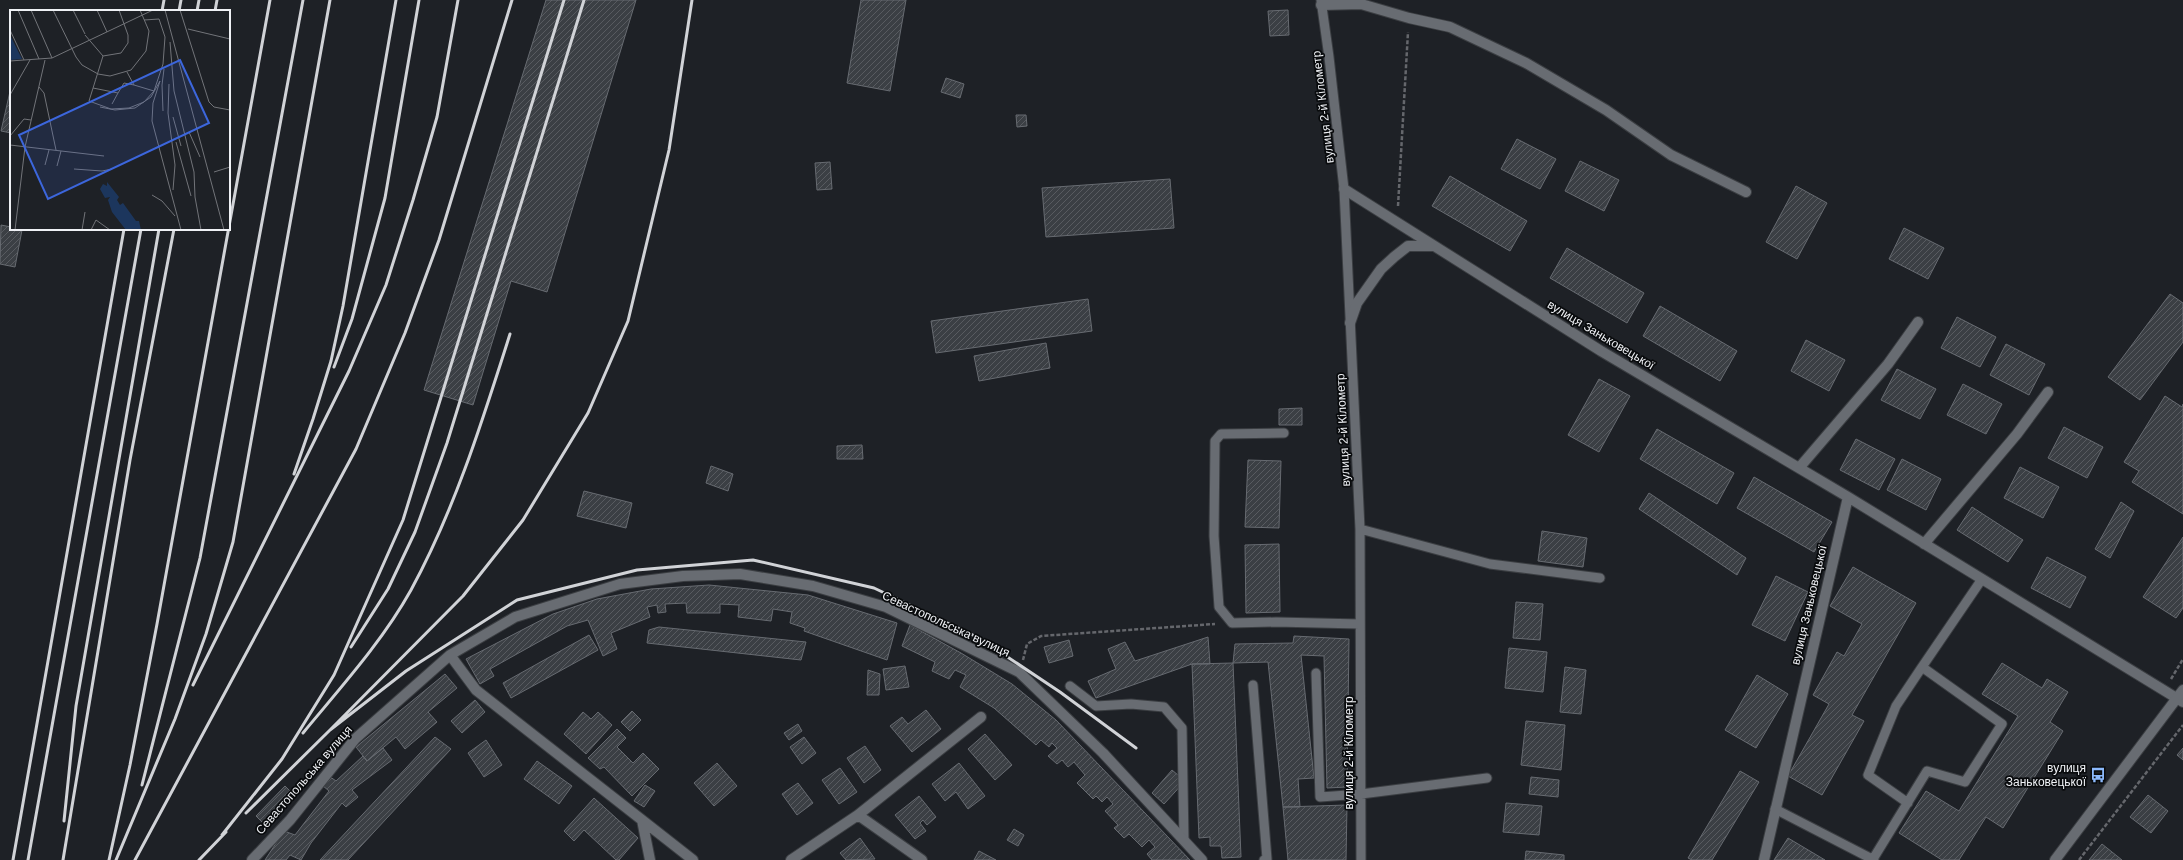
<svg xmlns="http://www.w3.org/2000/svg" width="2183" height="860" viewBox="0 0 2183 860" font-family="Helvetica,sans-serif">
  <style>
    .building { fill: url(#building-hatch); stroke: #676b71 }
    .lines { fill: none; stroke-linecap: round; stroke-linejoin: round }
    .lane-casing { stroke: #3b3e42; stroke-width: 11 }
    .street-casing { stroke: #3b3e42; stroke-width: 12 }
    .secondary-casing { stroke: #3b3e42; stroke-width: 12 }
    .path { stroke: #65676c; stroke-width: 2.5; stroke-dasharray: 4 2; stroke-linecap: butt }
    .lane { stroke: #686c72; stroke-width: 9 }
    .street { stroke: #686c72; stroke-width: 10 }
    .secondary { stroke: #686c72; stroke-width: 10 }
    .rail { stroke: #d1d3d7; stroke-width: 3 }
    .labels { text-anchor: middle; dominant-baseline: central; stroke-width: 3.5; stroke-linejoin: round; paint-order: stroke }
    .street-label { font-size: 12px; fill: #eff1f5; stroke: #090b0d }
    .poi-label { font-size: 12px; fill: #eff1f5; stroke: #090b0d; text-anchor: end }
    .inset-road { fill: none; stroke: #727479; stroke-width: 1 }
    .view { fill: #3c66dc; fill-opacity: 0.15; stroke: #3c66dc; stroke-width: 2 }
    .inset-edge { fill: none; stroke: #eff1f5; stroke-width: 2 }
  </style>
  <defs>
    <pattern id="building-hatch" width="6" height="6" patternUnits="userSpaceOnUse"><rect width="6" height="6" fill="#3b3f44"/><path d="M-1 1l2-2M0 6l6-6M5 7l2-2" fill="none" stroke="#585b60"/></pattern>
  </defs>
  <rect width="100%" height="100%" fill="#1e2126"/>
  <path class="building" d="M546 0H636L547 292 511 281 473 405 424 390Z
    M861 0H906L890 91 847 83Z
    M1288 10 1289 35 1270 36 1268 11Z
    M946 78 964 84 960 98 941 92Z
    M11 87V133L1 131Z
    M1016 115H1026L1027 126 1017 127Z
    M1517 139 1556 159 1540 189 1501 169Z
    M1580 161 1619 180 1604 211 1565 191Z
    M830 162 832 189 817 190 815 163Z
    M1450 176 1527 221 1510 251 1432 206Z
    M1170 179 1174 228 1046 237 1042 188Z
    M1796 186 1827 203 1797 259 1766 242Z
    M1 225 11 227V229L22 230 15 267 0 264Z
    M1904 228 1944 248 1928 279 1889 259Z
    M1567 248 1644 293 1627 323 1550 278Z
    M2170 294 2183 303V342L2140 400 2108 377Z
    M1088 299 1092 331 936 353 931 321Z
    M1660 306 1737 351 1720 381 1643 336Z
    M1957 317 1996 337 1980 367 1941 348Z
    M1806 340 1845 360 1829 391 1791 371Z
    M1046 343 1050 368 979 381 974 356Z
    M2006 344 2045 364 2029 395 1990 375Z
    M1897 369 1936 389 1920 419 1881 400Z
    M1599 379 1630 396 1599 452 1568 435Z
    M1963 384 2002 404 1986 434 1947 415Z
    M2165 396 2182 407 2183 404V514L2132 482 2139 471 2124 462Z
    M1302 408V425H1279V409Z
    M2064 427 2103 447 2087 478 2048 458Z
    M1657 429 1734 473 1717 504 1640 459Z
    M1856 439 1895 459 1879 490 1840 470Z
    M862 445 863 459H837V446Z
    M1902 459 1941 479 1926 510 1887 490Z
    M1248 460 1281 461 1279 528 1245 527Z
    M711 466 733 474 728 491 706 483Z
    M2020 467 2059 487 2043 518 2004 498Z
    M1754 477 1832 522 1814 552 1737 508Z
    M584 491 632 503 626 528 577 516Z
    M1649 493 1746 558 1737 575 1639 509Z
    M2121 502 2134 511 2110 558 2095 549Z
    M1972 507 2023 540 2008 562 1957 530Z
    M1542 531 1587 538 1583 567 1538 561Z
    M2183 537V608L2176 618 2143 597Z
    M1279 544 1280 612 1246 613 1245 545Z
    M2047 557 2086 577 2070 608 2031 588Z
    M1853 567 1916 603 1852 715 1864 721 1822 795 1788 776 1829 704 1813 695 1837 652 1844 656 1862 624 1830 606Z
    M1776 576 1808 592 1785 641 1752 625Z
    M709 585 808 595 897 623 887 660 804 631 805 628 790 623 792 612 773 609 771 621 738 617 739 605 720 604V613H687L686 603 665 604 666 612 658 613 657 605 647 607 650 617 611 633 617 649 603 656 588 620 567 626 490 669 494 676 480 684 466 659 553 614 597 599 651 589Z
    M1516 602 1543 604 1540 640 1513 638Z
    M910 625 961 653 1012 684 1056 720 1190 860H1152L1147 854 1155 847 1149 840 1142 847 1129 834 1124 838 1114 828 1118 825 1105 811 1113 804 1107 797 1102 802 1096 796 1093 799 1077 783 1085 775 1074 762 1068 767 1062 760 1057 764 1048 756 1057 748 1052 743 1049 747 1041 740 1036 745 994 708 960 687 966 675 955 670 949 679 932 671 935 662 902 646Z
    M659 627 806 642 801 660 647 643 649 630Z
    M589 635 598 650 511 698 503 683Z
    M1294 636 1349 639 1347 787 1327 788 1324 656 1301 655 1314 778 1298 779 1300 807H1283L1268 662 1233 663 1235 644 1293 643Z
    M1208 637 1210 664H1192L1096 698 1088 681 1116 669 1108 649 1125 642 1135 661Z
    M1069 640 1073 656 1049 663 1044 647Z
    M1509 648 1547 652 1543 692 1505 688Z
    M1233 663 1241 857 1222 858 1221 846H1210V837L1199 838 1192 664Z
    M2002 663 2042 688 2047 679 2068 692 2050 722 2063 731 2003 828 1986 817 1959 860H1942L1899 833 1926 791 1959 811 2018 716 1982 694Z
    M905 666 909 687 886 690 883 669Z
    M1565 667 1586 670 1581 714 1560 712Z
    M868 670 880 674 879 695H867Z
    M445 674 457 688 428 712 437 722 405 749 396 737 367 761 356 747Z
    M1757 675 1788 694 1756 748 1725 730Z
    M475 700 485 712 462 733 451 721Z
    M926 710 941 729 912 752 890 726 902 717 908 724Z
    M632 711 641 720 630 731 621 722Z
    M583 712 591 719 598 712 612 725 586 754 564 734Z
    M1526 721 1565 725 1561 770 1521 765Z
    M798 724 802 731 789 740 784 733Z
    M617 729 626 738 617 747 633 763 643 753 659 769 632 796 604 767 600 769 588 758Z
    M985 734 1012 765 995 780 968 749Z
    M435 737 451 749 348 860H320Z
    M804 737 816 753 802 764 790 747Z
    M486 740 502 765 484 777 468 753Z
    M865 746 881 770 864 783 847 758Z
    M383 748 392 760 352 790 358 797 346 807 342 803 311 843 301 860 290 855 286 860H265L284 831 295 835 329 791 322 785 329 776 336 781 363 756 367 761Z
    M2183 748V760L2177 755Z
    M537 761 572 786 559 804 524 779Z
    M717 763 737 786 714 806 694 783Z
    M959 763 985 796 968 809 956 792 945 801 932 784Z
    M840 768 857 792 839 804 822 780Z
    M1172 770 1185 781 1164 804 1152 793Z
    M1740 771 1759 782 1712 860H1692L1688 858Z
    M1531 777 1559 780 1558 797 1529 794Z
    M798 783 813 803 797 815 782 794Z
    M645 785 655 791 644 807 634 801Z
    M285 786 295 796 266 826 256 816Z
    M2148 795 2168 811 2151 833 2130 817Z
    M919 796 936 817 927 825 923 820 920 823 926 831 915 839 895 815Z
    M594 798 638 838 619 860H616L584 830 574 841 564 831Z
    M1506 803 1542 806 1539 835 1503 832Z
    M1347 805 1346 860H1288L1283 807Z
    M1014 829 1024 835 1018 846 1007 840Z
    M860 838 875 859 846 860 840 853Z
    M1788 838 1825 860H1774Z
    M2102 844 2122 860H2089Z
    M979 851 996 860H974Z
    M1526 851 1564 855V860H1525Z"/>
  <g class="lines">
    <g class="lane-casing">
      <path id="lane" d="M1321 0 1329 57 1344 189 1360 529 1361 860
        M1284 433 1221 434 1215 441 1214 536 1219 607 1232 623 1276 622 1360 624
        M1360 529 1490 564 1600 578
        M1316 673 1320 797 1361 794 1487 778
        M1253 685 1267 859 1264 860
        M1070 686 1096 706 1131 704 1164 707 1182 728 1184 840
        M1908 803 1868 775 1896 706 1922 667
        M1775 809 1874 860
        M1873 859 1927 771 1965 782 2002 724 1922 667 1982 579"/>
    </g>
    <g class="street-casing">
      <path id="street" d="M1321 5 1361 4 1409 18 1450 27 1526 63 1606 110 1671 155 1746 192
        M1344 189 1601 351 1848 497 2183 702
        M1350 323 1357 303 1381 269 1394 257 1408 246H1433
        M1799 468 1888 364 1918 322
        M1924 544 2017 434 2048 392
        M450 655 515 617 620 584 683 576 740 574 813 586 886 607 1019 672 1103 753 1202 860
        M642 820 693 860
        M252 860 290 820 355 739 450 655 476 690 642 820 650 860
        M791 860 858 815
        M922 860 858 815 981 717
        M1764 860 1848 497"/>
    </g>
    <g class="secondary-casing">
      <path id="secondary" d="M2055 860 2183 690"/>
    </g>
    <path class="path" d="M1398 206 1408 32
      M1023 660 1027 644 1041 636 1215 624
      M2171 679 2183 659
      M2079 860 2183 725"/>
    <use href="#lane" class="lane"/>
    <use href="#street" class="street"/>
    <use href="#secondary" class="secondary"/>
    <path class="rail" d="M692 0 669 150 628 321 588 413 523 520 463 596 330 730 406 671 517 600 637 570 753 560 874 588 979 638 1060 692 1136 748
      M162 11 164 0
      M179 11 181 0
      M197 11 199 0
      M215 11 217 0
      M334 367 352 319 385 198 419 0
      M294 474 313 419 331 361 343 306 396 0
      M351 647 388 589 415 532 447 443 584 0
      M193 685 349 371 386 285 413 200 437 117 458 0
      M303 733C341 687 382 642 411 590 455 509 482 422 510 334
      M142 785 200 558 303 0
      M246 813 330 730
      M64 821 76 706 159 229
      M222 835 282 759 334 675 403 520 564 0
      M13 860 124 229
      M28 860 141 229
      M63 860 130 460 174 229
      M109 860 130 765 157 624 270 0
      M116 860 175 719 206 634 233 542 330 0
      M135 860 356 449 405 333 439 240 512 0
      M199 860 226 832"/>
  </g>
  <defs>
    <g id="bus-bare" transform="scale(1.2)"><path d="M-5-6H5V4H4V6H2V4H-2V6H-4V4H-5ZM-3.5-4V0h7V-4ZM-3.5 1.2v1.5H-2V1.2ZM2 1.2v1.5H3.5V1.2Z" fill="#8cb9fc" stroke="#090b0d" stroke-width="2.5" paint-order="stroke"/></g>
  </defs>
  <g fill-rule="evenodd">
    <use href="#bus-bare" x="2098" y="775"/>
  </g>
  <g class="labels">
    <g class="street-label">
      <text transform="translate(1323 107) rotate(-97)">вулиця 2-й Кілометр</text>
      <text transform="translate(1601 335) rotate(31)">вулиця Заньковецької</text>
      <text transform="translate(1343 430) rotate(-93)">вулиця 2-й Кілометр</text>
      <text transform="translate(1809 605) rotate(-77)">вулиця Заньковецької</text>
      <text transform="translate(946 624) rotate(25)">Севастопольська вулиця</text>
      <text transform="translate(1349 753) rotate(-90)">вулиця 2-й Кілометр</text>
      <text transform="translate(304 780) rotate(-49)">Севастопольська вулиця</text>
    </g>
    <g class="poi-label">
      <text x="2086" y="768">вулиця<tspan x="2086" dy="14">Заньковецької</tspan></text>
    </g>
  </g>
  <g transform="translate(10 10)">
    <rect width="220" height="220" fill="#1e2126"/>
    <path d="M97 172 109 187 107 190 110 195 113 193 126 211H129L131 220H116L102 202 98 190 100 187 95 188 90 179 93 174 97 176Z" fill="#1c365d"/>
    <path d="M0 25 12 49 0 50Z" fill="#1c365d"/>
    <path class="inset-road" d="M8 0 29 49M21 0 42 48M43 0 66 47 72 55 88 64 100 66 121 60 136 41 139 21 130 0M63 0 75 24M87 0 97 22M155 0 214 220M170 0 199 92 204 97 220 100M178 19 220 29M0 20 14 50M75 25 93 46 111 43 118 33V25L109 0M160 32 164 81 184 162 185 187 191 220M93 46 79 91 101 99 119 98 134 92 144 81M0 51 42 48 143 0M117 62 124 75 144 81 153 54 155 27 149 9 134 10M159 74 158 103 165 155 163 180M29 77 34 83 46 140M83 78 108 83 102 94M108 83 114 73 124 75M0 85 20 50M90 97 105 100 125 98 141 87 150 71 143 93 142 111 171 220M153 101 152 75 154 59M163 107 171 136M179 122 190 147M0 126 14 109 21 110M166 132 181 186M0 135 94 146M35 155 39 140M47 156 51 141M64 159 92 161 102 159M204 162 220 157M142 185 152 191 165 206M5 220 15 137 35 50M72 220 75 202M81 220 86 210 100 220"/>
    <path class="view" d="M170 50 199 113 38 189 9 125Z"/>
    <rect width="220" height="220" class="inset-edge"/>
  </g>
</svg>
